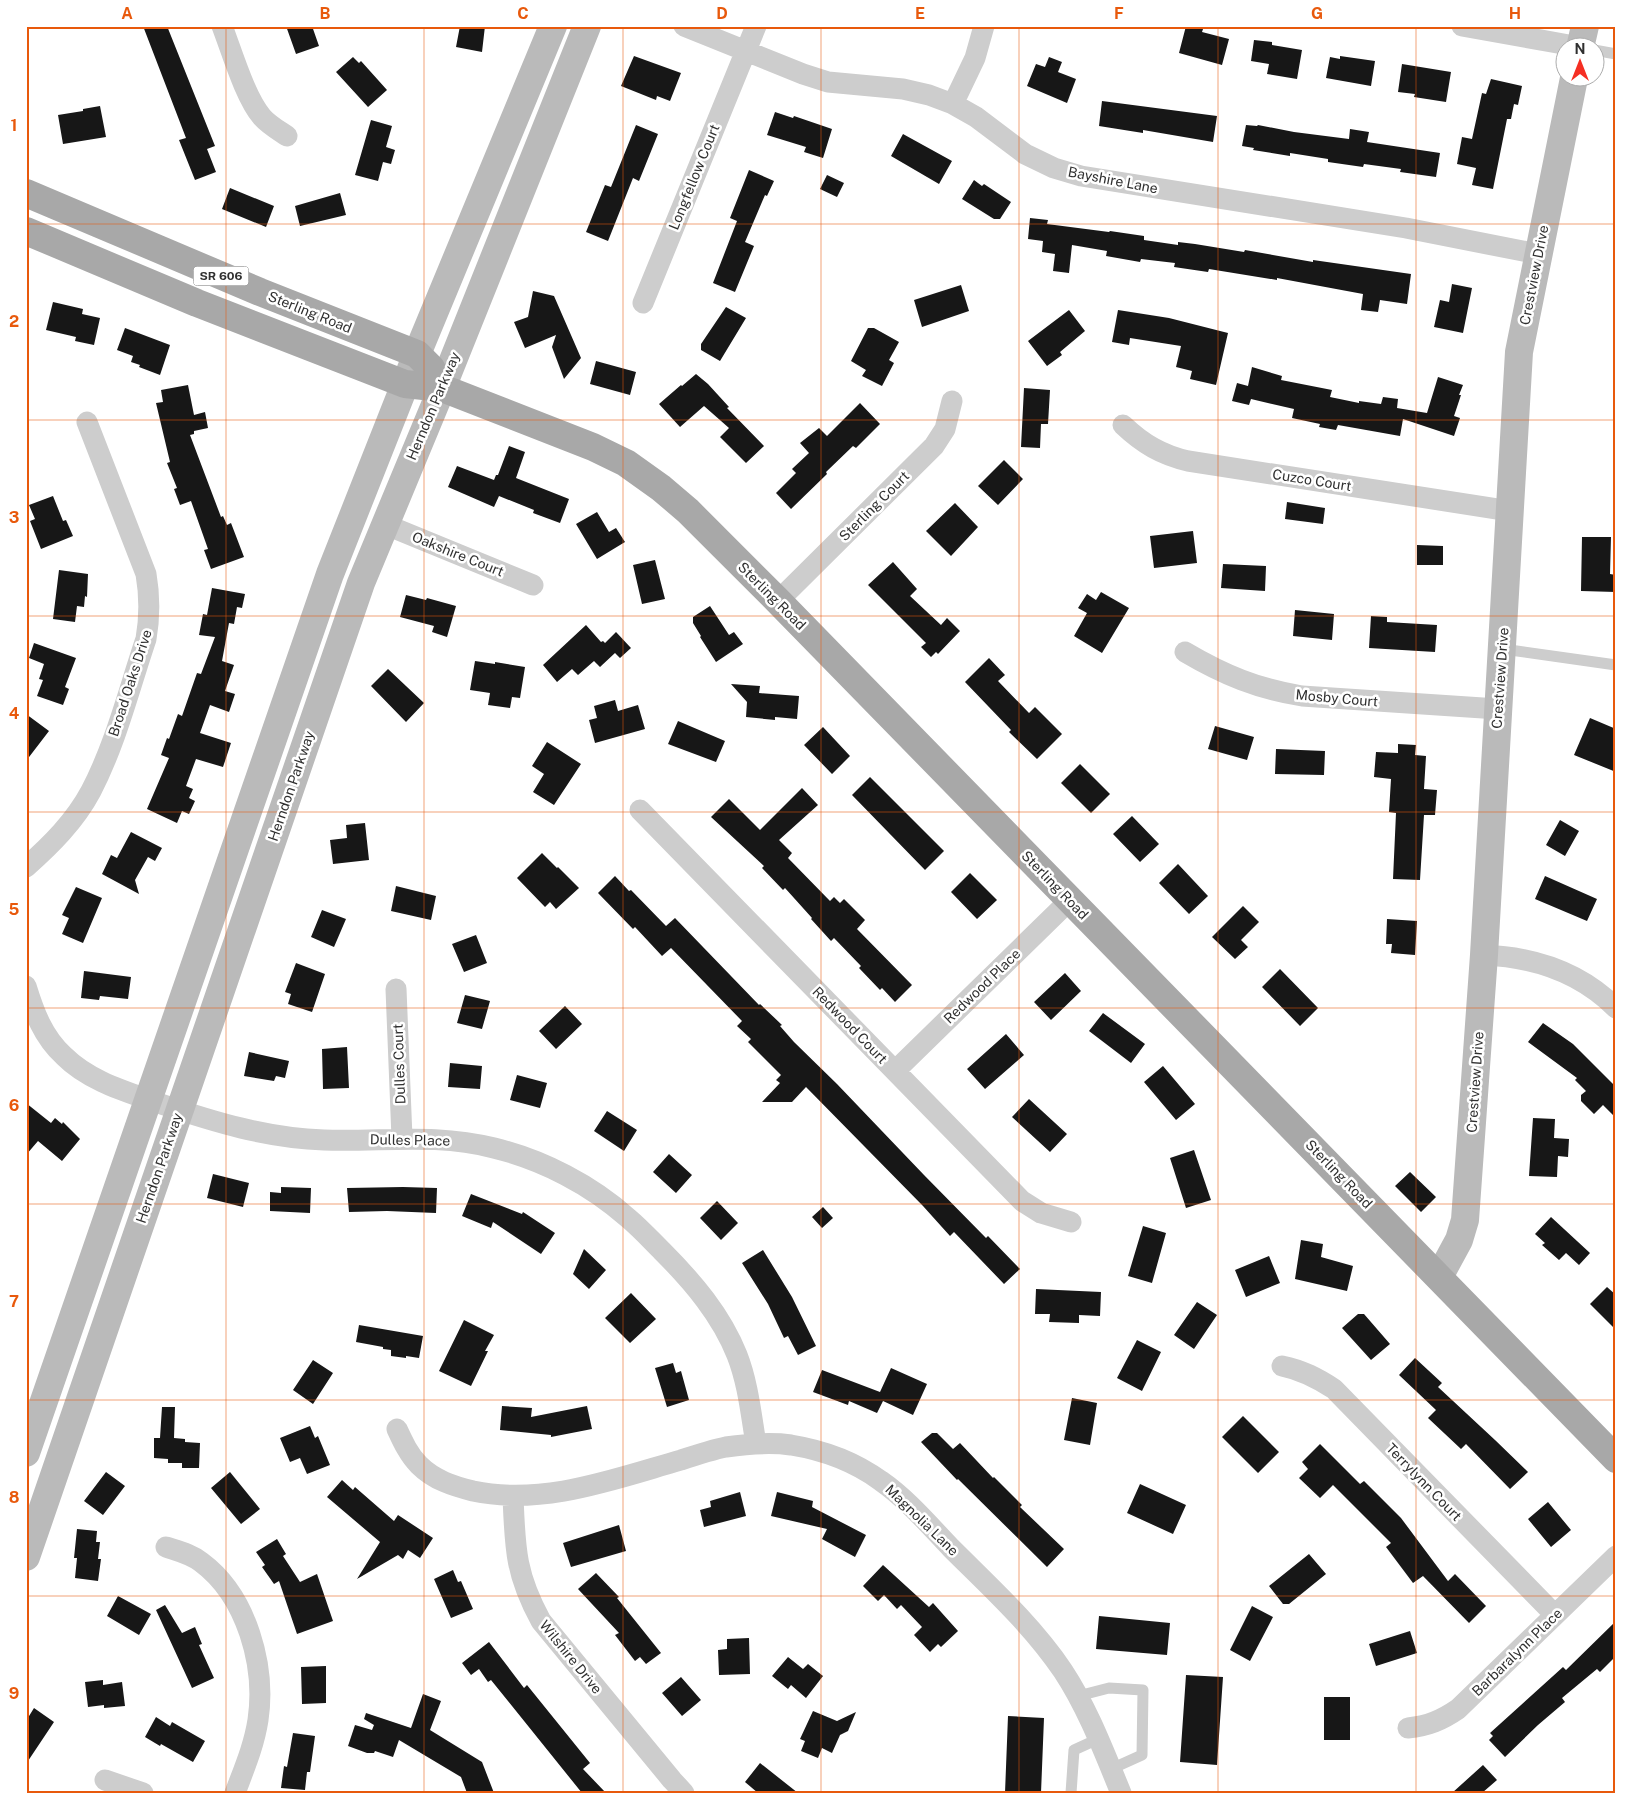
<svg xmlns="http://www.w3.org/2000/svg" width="1642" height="1819" viewBox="0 0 1642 1819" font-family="'Public Sans',sans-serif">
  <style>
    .building { fill: #171717 }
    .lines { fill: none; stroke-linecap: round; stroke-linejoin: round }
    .lane { stroke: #cdcdcd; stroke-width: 11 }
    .street { stroke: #cdcdcd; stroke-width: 21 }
    .secondary { stroke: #bababa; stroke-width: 28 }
    .primary { stroke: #a8a8a8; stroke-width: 28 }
    .grid { fill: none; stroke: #e8590c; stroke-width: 1; stroke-opacity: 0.55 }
    .labels { text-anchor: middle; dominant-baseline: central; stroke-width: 5; stroke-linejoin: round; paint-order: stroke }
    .shield { fill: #fff; stroke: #6e6e6e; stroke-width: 1 }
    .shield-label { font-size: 12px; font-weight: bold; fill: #303030 }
    .street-label { font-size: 14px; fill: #303030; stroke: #fff }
    .neatline { fill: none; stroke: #e8590c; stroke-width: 2 }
    .grid-label { font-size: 16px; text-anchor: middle; font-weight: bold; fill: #e8590c }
  </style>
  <rect width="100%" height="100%" fill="#fff"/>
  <path class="building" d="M143 26H167L215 146 207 149 216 172 195 180 179 140 186 138Z
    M286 26H312L319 46 296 54Z
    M460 26H485L482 52 456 47Z
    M1186 26H1204L1202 32 1229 39 1222 65 1179 53Z
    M1254 40 1272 42V45L1302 50 1297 79 1267 74 1269 64 1251 61Z
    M634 56 681 73 670 101 657 96 656 100 621 86Z
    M1340 56 1375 61 1371 86 1326 78 1330 57 1340 59Z
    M353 57 359 63 361 61 387 90 368 107 336 72Z
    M1049 57 1062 62 1058 72 1076 79 1067 103 1027 86 1036 64 1045 67Z
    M1402 64 1451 72 1446 102 1414 97 1415 94 1398 92Z
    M1491 79 1522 86 1518 105 1514 104 1511 119H1507L1493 189 1472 185 1476 168 1457 164 1462 137 1472 139 1482 93 1486 94Z
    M1102 101 1217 116 1213 142 1143 130V133L1099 126Z
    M100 106 106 137 63 144 58 115 83 111V109Z
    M775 112 793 118 794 116 832 129 823 158 804 152 806 147 767 135Z
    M371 120 392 126 386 147 395 150 391 164 383 162 378 181 355 175Z
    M636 125 658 134 639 181 633 178 608 241 586 232 605 185 611 187Z
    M1246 125 1257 126 1258 125 1294 132 1349 139 1350 129 1369 132 1367 142 1440 153 1436 177 1400 172 1401 169 1364 164 1363 167 1328 162V159L1290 153V156L1253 150 1254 148 1242 146Z
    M903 134 952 161 939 184 891 156Z
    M749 170 774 181 767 196 765 195 745 242 754 246 735 292 713 283 737 221 730 218Z
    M827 175 844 183 837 197 820 189Z
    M974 180 982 186 984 184 1011 202 1000 219H994L962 199Z
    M230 188 274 206 266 227 222 209Z
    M340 193 346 215 300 226 295 206Z
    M1030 218 1048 220 1047 224 1109 232 1110 231 1144 236V240L1178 245V242L1195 244 1244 252 1245 250 1313 262V260L1411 274 1407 304 1380 300 1378 312 1361 310 1363 294 1277 278V280L1209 269 1208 272 1174 267 1175 263 1141 259 1140 262 1106 256 1107 251 1072 245 1069 273 1053 271 1055 254 1042 252 1043 241 1028 239Z
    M1452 284 1472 288 1463 333 1434 327 1440 300 1449 302Z
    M961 285 969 311 922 327 914 300Z
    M533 291 554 296 581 358 564 379 552 347 556 335 525 348 514 322 528 317Z
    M53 302 83 309 82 314 100 318 94 345 75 341 76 337 46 330Z
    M726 307 746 318 720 361 701 350V344Z
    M1069 310 1085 331 1060 352 1062 355 1047 366 1028 341Z
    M1118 310 1169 318 1228 333 1216 385 1190 379 1192 371 1176 367 1181 346 1130 338 1129 345 1112 342Z
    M125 328 170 345 160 375 139 367 140 365 131 362 133 356 117 350Z
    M868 328H874L899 342 889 360 894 363 882 386 862 376 866 370 851 361Z
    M596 361 636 372 630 395 590 384Z
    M1252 367 1282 376 1281 380 1332 390 1330 397 1359 403V401L1381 404 1383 397 1398 399 1397 408 1427 413 1438 377 1463 385 1459 395H1461L1454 416 1460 418 1454 436 1403 419 1400 436 1338 425 1336 430 1319 427 1320 424 1292 418 1294 409 1251 399 1249 405 1232 401 1237 383 1248 386Z
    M696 374 708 384 729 407 727 408 764 446 746 463 720 437 729 428 704 406 680 427 659 404 681 385 682 386Z
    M188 385 194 415 205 412 208 428 194 431V434L190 435 221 517 223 516 227 525 231 523 244 557 211 569 204 550 208 549 191 501 180 505 174 489 177 488 167 463 170 462 156 403 163 402 161 390Z
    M1024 388 1050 390 1048 424H1041L1040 448 1021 447Z
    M860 403 880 424 856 448 853 446 826 472 827 474 791 509 776 493 796 473 792 469 809 453 800 443 819 428 827 436Z
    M509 446 525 452 516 478 569 499 560 523 533 513 534 510 499 496 494 507 448 487 457 466 494 480 496 475H498Z
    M1004 460 1023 479 998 505 978 486Z
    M53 496 63 521 66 520 73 536 41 549 30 521 35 519 29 505Z
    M1287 502 1325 508 1323 524 1285 519Z
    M955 503 978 527 951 556 926 531Z
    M597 512 609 532 616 528 625 542 597 559 576 524Z
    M1193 531 1197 563 1154 568 1150 536Z
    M1582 537H1611L1610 574 1616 575V592L1581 591Z
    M1417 545 1443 546V565H1417Z
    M655 560 665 599 642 604 633 565Z
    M893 562 917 589 910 596 941 625 947 618 960 631 938 654 936 652 931 657 921 647 926 643 868 585Z
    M1223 564 1266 566 1265 591 1221 588Z
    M59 570 88 574 87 597 85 596 84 607 77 606 75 622 53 619Z
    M212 588 245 594 242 608 237 607 234 624 229 623 222 661 234 665 225 691 235 694 229 712 210 705 200 733 231 743 223 767 196 759 186 786 193 789 189 798 195 801 189 814 182 811 177 823 147 809 169 758 161 755 167 738 169 739 178 714 182 716 197 673 201 674 215 637 199 635 203 614 207 615Z
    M1101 592 1129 608 1102 653 1074 636 1087 613 1078 608 1087 594 1096 600Z
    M406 595 426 600 427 598 456 606 447 637 432 632 434 626 400 617Z
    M710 606 729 635 734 632 743 644 716 662 700 637 701 636 693 623V617Z
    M1295 610 1334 614 1332 640 1293 636Z
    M1371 616 1387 617V622L1437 625 1435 652 1369 648Z
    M586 625 601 642 603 641 605 643 616 632 631 648 620 658 615 653 600 667 594 661 578 675 572 669 557 682 543 665Z
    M34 643 76 658 65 687 69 689 63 705 37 696 43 680 39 679 44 664 29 658Z
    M989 658 1005 675 998 681 1029 713 1035 707 1062 734 1037 759 1009 732 1011 730 965 682Z
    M475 661 495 664V662L525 667 520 698 512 697 510 708 488 705 490 693 470 690Z
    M388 669 424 703 406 722 371 686Z
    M731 684 760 686 759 693 799 696 797 719 775 717V720L746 717 747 702Z
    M615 700 618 711 638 705 645 729 595 743 589 720 597 718 594 706Z
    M26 714 49 731 26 761Z
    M1590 718 1616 729V772L1574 755Z
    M678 721 725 741 716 762 668 744Z
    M1215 726 1254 737 1247 760 1208 749Z
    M823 727 850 756 832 774 804 745Z
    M547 742 581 764 554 805 533 792 544 774 532 766Z
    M1398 744 1416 745 1415 755 1426 756 1424 789 1437 790 1435 815H1424L1420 880 1393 879 1396 813 1389 812 1391 779 1374 777 1376 752 1398 753Z
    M1276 749 1325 751 1324 775 1275 774Z
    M1080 764 1110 794 1091 813 1061 783Z
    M870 777 944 851 925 870 852 795Z
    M802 788 818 805 779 840 792 853 788 858 830 901 834 897 840 903 844 899 865 920 857 929 912 985 895 1002 882 988 880 990 859 968 861 966 834 938 831 941 811 919 812 918 785 888 783 890 762 868 764 866 711 817 729 799 760 830Z
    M1132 816 1159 844 1140 862 1113 834Z
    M1560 820 1579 831 1565 856 1546 845Z
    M365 823 369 860 333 864 330 840 347 838 346 825Z
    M131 832 162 848 155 861 148 857 135 880 139 894 102 874 111 855 117 858Z
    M542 853 557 868 558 867 579 888 556 909 550 902 545 907 517 878Z
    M1178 864 1208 896 1189 914 1159 883Z
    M970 873 997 900 977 919 951 892Z
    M615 876 629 891 631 890 666 926 675 918 759 1005 760 1004 782 1025 780 1026 794 1042 837 1084 924 1175 986 1238 988 1236 1020 1269 1004 1284 954 1232 950 1236 923 1206 806 1087 792 1102H762L780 1083 776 1080 781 1075 748 1042 751 1039 737 1026 742 1021 671 948 662 956 635 927 633 929 598 893Z
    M1545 876 1597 899 1587 921 1535 899Z
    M396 886 436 896 431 920 391 911Z
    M76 887 102 898 83 943 62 934 69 918 62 915Z
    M1243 906 1259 922 1241 940 1248 947 1235 959 1212 937Z
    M322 910 346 919 334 947 311 937Z
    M1387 919 1417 921 1415 955 1391 953 1392 944H1386Z
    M476 935 487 963 464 972 452 944Z
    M296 963 325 974 312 1012 288 1004 291 994 285 992Z
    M1280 969 1318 1008 1300 1026 1262 987Z
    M84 971 131 977 128 999 100 996 99 1000 81 998Z
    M1065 973 1081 991 1051 1020 1034 1002Z
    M465 995 490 1001 482 1029 457 1023Z
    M565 1006 582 1024 556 1049 539 1031Z
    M1103 1013 1145 1044 1131 1063 1089 1031Z
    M1543 1023 1573 1044 1616 1087V1118L1603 1105 1594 1114 1581 1101V1095L1586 1091 1575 1080 1577 1078 1528 1042Z
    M1006 1034 1024 1055 985 1089 967 1069Z
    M347 1047 349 1088 323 1089 322 1049Z
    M249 1052 289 1061 285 1078 276 1076 274 1081 244 1076Z
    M450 1063 482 1066 480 1089 448 1087Z
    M1163 1066 1195 1104 1176 1120 1144 1082Z
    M517 1075 547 1083 540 1108 510 1100Z
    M1029 1099 1067 1134 1050 1152 1012 1117Z
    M26 1103 51 1123 55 1118 62 1124 63 1122 80 1139 62 1161 38 1141 26 1155Z
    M607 1111 637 1130 624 1151 594 1131Z
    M1533 1118 1555 1119 1554 1138 1569 1139 1568 1157 1558 1156 1557 1177 1529 1176Z
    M1194 1150 1211 1200 1186 1208 1170 1158Z
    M669 1154 692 1175 676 1193 653 1172Z
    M1410 1172 1436 1197 1421 1212 1395 1186Z
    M213 1174 249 1183 243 1207 207 1198Z
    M281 1187 311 1188 310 1213 270 1211V1192L281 1193Z
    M403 1187 437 1188 436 1213 387 1211 349 1212 347 1188Z
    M471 1194 522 1214 523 1212 555 1233 541 1254 493 1222 491 1228 462 1216Z
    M717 1201 738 1223 721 1240 700 1218Z
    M823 1207 833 1218 822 1228 812 1217Z
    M1551 1217 1590 1253 1579 1265 1566 1253 1559 1260 1542 1245 1545 1243 1535 1234Z
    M1143 1226 1166 1233 1152 1283 1128 1276Z
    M1301 1240 1323 1244 1321 1257 1353 1266 1347 1291 1295 1279Z
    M584 1249 606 1270 589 1289 573 1274Z
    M763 1250 792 1297 816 1346 798 1355 788 1336 784 1338 768 1304 742 1263Z
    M1269 1256 1280 1283 1246 1297 1235 1270Z
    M1607 1287 1616 1295V1330L1590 1304Z
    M1036 1289 1101 1292 1100 1316 1079 1315V1323L1049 1322 1050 1314H1035Z
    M631 1293 656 1319 630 1343 605 1318Z
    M1197 1302 1217 1315 1194 1349 1174 1335Z
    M1358 1314H1364L1390 1344 1371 1360 1342 1328Z
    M464 1320 494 1335 485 1351H488L471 1386 439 1371Z
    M359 1325 423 1336 419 1358 406 1356V1358L391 1356V1350L383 1349V1347L356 1342Z
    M1137 1340 1161 1352 1142 1391 1117 1378Z
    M1415 1358 1442 1383 1438 1387 1495 1440 1528 1472 1510 1489 1466 1444 1461 1449 1428 1418 1436 1410 1399 1375Z
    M313 1360 333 1373 313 1404 293 1390Z
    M673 1363 676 1373 681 1371 689 1400 667 1407 655 1368Z
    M891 1368 927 1384 913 1415 883 1401 877 1413 849 1401 848 1405 813 1392 822 1370 880 1392Z
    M1072 1398 1097 1403 1090 1445 1064 1440Z
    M502 1406 532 1408 531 1417 587 1406 592 1429 551 1437V1435L500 1430Z
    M162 1407H175L174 1438 185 1439V1442L200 1443 199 1468H182V1463H168V1459L154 1458V1438H160Z
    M1243 1416 1279 1452 1258 1473 1222 1437Z
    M310 1426 315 1438 318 1436 330 1465 307 1474 300 1458 290 1462 280 1438Z
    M932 1433H937L953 1449 960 1443 993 1478 994 1477 1022 1505 1020 1507 1064 1549 1047 1567 958 1479 957 1480 921 1442Z
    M1320 1444 1360 1484 1364 1481 1401 1518 1448 1581 1455 1574 1486 1606 1469 1623 1423 1576 1413 1583 1386 1547 1391 1543 1333 1485 1320 1498 1299 1478 1308 1469 1302 1462Z
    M106 1472 125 1486 103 1515 84 1501Z
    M230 1472 260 1509 241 1524 211 1488Z
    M342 1480 353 1490 355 1487 394 1521 398 1515 433 1538 420 1558 408 1550 403 1559 398 1555 357 1579 380 1542 327 1497Z
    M1140 1484 1186 1505 1173 1534 1127 1513Z
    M740 1492 746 1516 704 1527 700 1510 711 1507 710 1501Z
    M777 1492 813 1501 812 1507 866 1535 855 1557 822 1539 827 1529 771 1516Z
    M1548 1502 1571 1530 1551 1547 1528 1519Z
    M619 1525 626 1551 571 1567 563 1543Z
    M77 1529 97 1531 96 1542H100L98 1559H101L98 1581 75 1578 77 1558H74Z
    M277 1539 286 1554 283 1556 300 1582 317 1574 333 1621 297 1634 279 1581 274 1584 262 1567 265 1565 256 1552Z
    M1309 1554 1326 1574 1289 1604H1283L1269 1586Z
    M883 1565 929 1607 933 1603 958 1631 941 1647 938 1644 930 1652 914 1635 922 1627 901 1605 897 1609 884 1595 878 1601 863 1586Z
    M453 1570 458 1582 461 1581 473 1609 451 1618 434 1579Z
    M596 1573 619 1597 617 1598 661 1653 646 1664 640 1657 635 1661 615 1635 619 1633 578 1589Z
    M118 1596 151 1614 139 1635 107 1616Z
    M165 1605 182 1633 195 1627 202 1644 199 1645 214 1678 192 1688 156 1610Z
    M1252 1606 1273 1617 1250 1661 1230 1650Z
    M1099 1616 1170 1623 1167 1655 1096 1649Z
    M1616 1621V1656L1600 1672 1597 1669 1562 1698 1565 1702 1538 1725 1505 1757 1489 1740 1493 1736 1490 1733 1563 1667 1566 1670Z
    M1410 1631 1417 1653 1376 1666 1369 1644Z
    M749 1638 750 1674 719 1675 718 1650 727 1649V1639Z
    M489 1642 524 1688 527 1685 590 1763 583 1769 606 1793H582L491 1680 488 1682 479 1669 471 1675 462 1663Z
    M788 1657 803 1669 808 1664 823 1676 806 1698 791 1685 788 1689 772 1676Z
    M326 1666V1703L302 1704 301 1667Z
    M1186 1675 1223 1677 1217 1765 1180 1762Z
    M681 1677 701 1700 682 1716 662 1693Z
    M103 1680V1685L122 1682 125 1706 104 1708V1705L88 1707 85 1682Z
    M423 1694 441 1701 430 1730 482 1762 494 1793H467L461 1777 399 1740 393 1757 375 1751 374 1753H367L348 1746 355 1725 372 1730 374 1725 364 1719 366 1713 411 1728Z
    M1324 1697H1350V1740H1324Z
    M34 1708 54 1722 26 1764V1721Z
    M813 1711 837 1721 856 1712 848 1731 840 1735 832 1753 822 1748 818 1758 801 1751 805 1741 800 1739Z
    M1008 1716 1044 1718 1041 1793H1005Z
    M156 1717 170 1726 172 1722 205 1741 193 1762 161 1744 160 1746 145 1737Z
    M293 1733 315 1736 310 1772H307L305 1790 281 1788 284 1766 287 1767Z
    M760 1763 798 1793H758L745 1782Z
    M1483 1765 1497 1780 1482 1793H1452Z"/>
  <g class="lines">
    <path class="lane" d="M1594 50 1616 54
      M1503 649 1616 665
      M1078 1696 1109 1688 1143 1690 1142 1755 1111 1769
      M1071 1793 1074 1750 1098 1739"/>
    <path class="street" d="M222 26C232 52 245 97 262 117 269 125 278 130 287 136
      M684 26 803 74 828 82 903 89 929 95 953 104 976 117 1025 154 1054 168 1081 176 1406 228 1538 254
      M1462 26 1580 47
      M953 104 975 58 984 26
      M643 303 756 26
      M1123 425C1143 444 1162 455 1188 461L1510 511
      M384 524 533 585
      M778 601 934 446 945 429 952 401
      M1185 652C1224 675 1258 689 1302 696L1498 709
      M640 810 1022 1201 1041 1213 1071 1222
      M26 867C51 845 75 821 91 791 116 743 129 689 146 639 150 616 150 597 146 574L87 422
      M1484 955C1534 957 1580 972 1616 1008
      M26 986C34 1012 43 1037 64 1056 90 1082 128 1092 161 1104 214 1122 267 1138 324 1140 383 1142 435 1133 494 1148 543 1160 591 1185 628 1218 640 1228 651 1240 662 1251 693 1282 721 1315 737 1355 748 1383 751 1414 756 1444
      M396 989 402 1138
      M895 1071 1070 900
      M1282 1366C1302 1370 1317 1378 1334 1389L1555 1615
      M397 1429C403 1442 409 1455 419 1465 434 1480 453 1486 473 1491 543 1506 614 1479 681 1460 696 1455 711 1450 726 1447 747 1444 769 1442 791 1445 822 1450 855 1462 881 1481 907 1499 929 1525 951 1548 990 1587 1032 1625 1063 1671 1088 1709 1104 1752 1121 1793
      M513 1496C515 1547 515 1574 541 1621L672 1780 684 1793
      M166 1547C178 1551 191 1554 201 1562 247 1596 266 1666 258 1720 254 1746 244 1769 235 1793
      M1408 1728C1428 1726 1442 1720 1458 1709L1616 1556
      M105 1780 143 1793"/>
    <path class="secondary" d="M1580 48 1585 26
      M1439 1277 1459 1240 1465 1220 1484 955 1519 352 1574 78
      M26 1453 330 574 417 354 553 26
      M26 1557 361 583 442 388 587 26"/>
    <path class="primary" d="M26 193 260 292 417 354 431 368 442 388
      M26 231 197 303 405 384 442 388 593 447 626 463 661 488 688 511 778 601 1616 1459"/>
  </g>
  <path class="grid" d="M226 26V1793M424 26V1793M623 26V1793M821 26V1793M1019 26V1793M1218 26V1793M1416 26V1793M26 224H1616M26 420H1616M26 616H1616M26 812H1616M26 1008H1616M26 1204H1616M26 1400H1616M26 1596H1616"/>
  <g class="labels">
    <rect class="shield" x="193.5" y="266.5" width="55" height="19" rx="4"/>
    <g class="shield-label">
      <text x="221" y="276">SR 606</text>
    </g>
    <g class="street-label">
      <text transform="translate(694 177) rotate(-68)">Longfellow Court</text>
      <text transform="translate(1113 180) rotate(11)">Bayshire Lane</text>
      <text transform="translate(1534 275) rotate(-79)">Crestview Drive</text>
      <text transform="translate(310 312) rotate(22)">Sterling Road</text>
      <text transform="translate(433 406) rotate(-67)">Herndon Parkway</text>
      <text transform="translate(1312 480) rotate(9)">Cuzco Court</text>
      <text transform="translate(874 506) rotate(-45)">Sterling Court</text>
      <text transform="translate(458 554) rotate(22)">Oakshire Court</text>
      <text transform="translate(772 596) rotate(45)">Sterling Road</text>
      <text transform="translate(1500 678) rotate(-86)">Crestview Drive</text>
      <text transform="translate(130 683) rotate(-72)">Broad Oaks Drive</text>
      <text transform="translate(1337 698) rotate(5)">Mosby Court</text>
      <text transform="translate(291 786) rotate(-71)">Herndon Parkway</text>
      <text transform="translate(1055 885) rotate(46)">Sterling Road</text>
      <text transform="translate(982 986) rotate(-44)">Redwood Place</text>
      <text transform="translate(850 1025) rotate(46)">Redwood Court</text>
      <text transform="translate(399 1064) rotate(-92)">Dulles Court</text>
      <text transform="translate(1475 1082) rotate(-86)">Crestview Drive</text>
      <text transform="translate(410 1140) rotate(1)">Dulles Place</text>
      <text transform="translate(159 1168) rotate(-71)">Herndon Parkway</text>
      <text transform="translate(1339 1174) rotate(46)">Sterling Road</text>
      <text transform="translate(1424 1482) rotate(46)">Terrylynn Court</text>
      <text transform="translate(922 1520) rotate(44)">Magnolia Lane</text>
      <text transform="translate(1517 1652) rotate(-44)">Barbaralynn Place</text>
      <text transform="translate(571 1657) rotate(51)">Wilshire Drive</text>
    </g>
  </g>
  <rect width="1642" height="1819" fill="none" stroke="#ffffff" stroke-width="55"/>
  <g transform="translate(1580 62)"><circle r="24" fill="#ffffff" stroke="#acacac"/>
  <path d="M0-4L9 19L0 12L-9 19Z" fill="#f52f23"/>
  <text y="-8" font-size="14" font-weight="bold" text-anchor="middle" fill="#303030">N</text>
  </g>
  <rect x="28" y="28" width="1586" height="1764" class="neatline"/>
  <g class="grid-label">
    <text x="127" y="19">A</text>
    <text x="325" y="19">B</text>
    <text x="523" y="19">C</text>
    <text x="722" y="19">D</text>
    <text x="920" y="19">E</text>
    <text x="1119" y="19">F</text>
    <text x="1317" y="19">G</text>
    <text x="1515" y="19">H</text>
    <text x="14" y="131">1</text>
    <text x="14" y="327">2</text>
    <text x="14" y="523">3</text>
    <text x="14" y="719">4</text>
    <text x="14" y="915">5</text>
    <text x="14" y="1111">6</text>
    <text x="14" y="1307">7</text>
    <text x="14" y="1503">8</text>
    <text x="14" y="1699">9</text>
  </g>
</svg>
